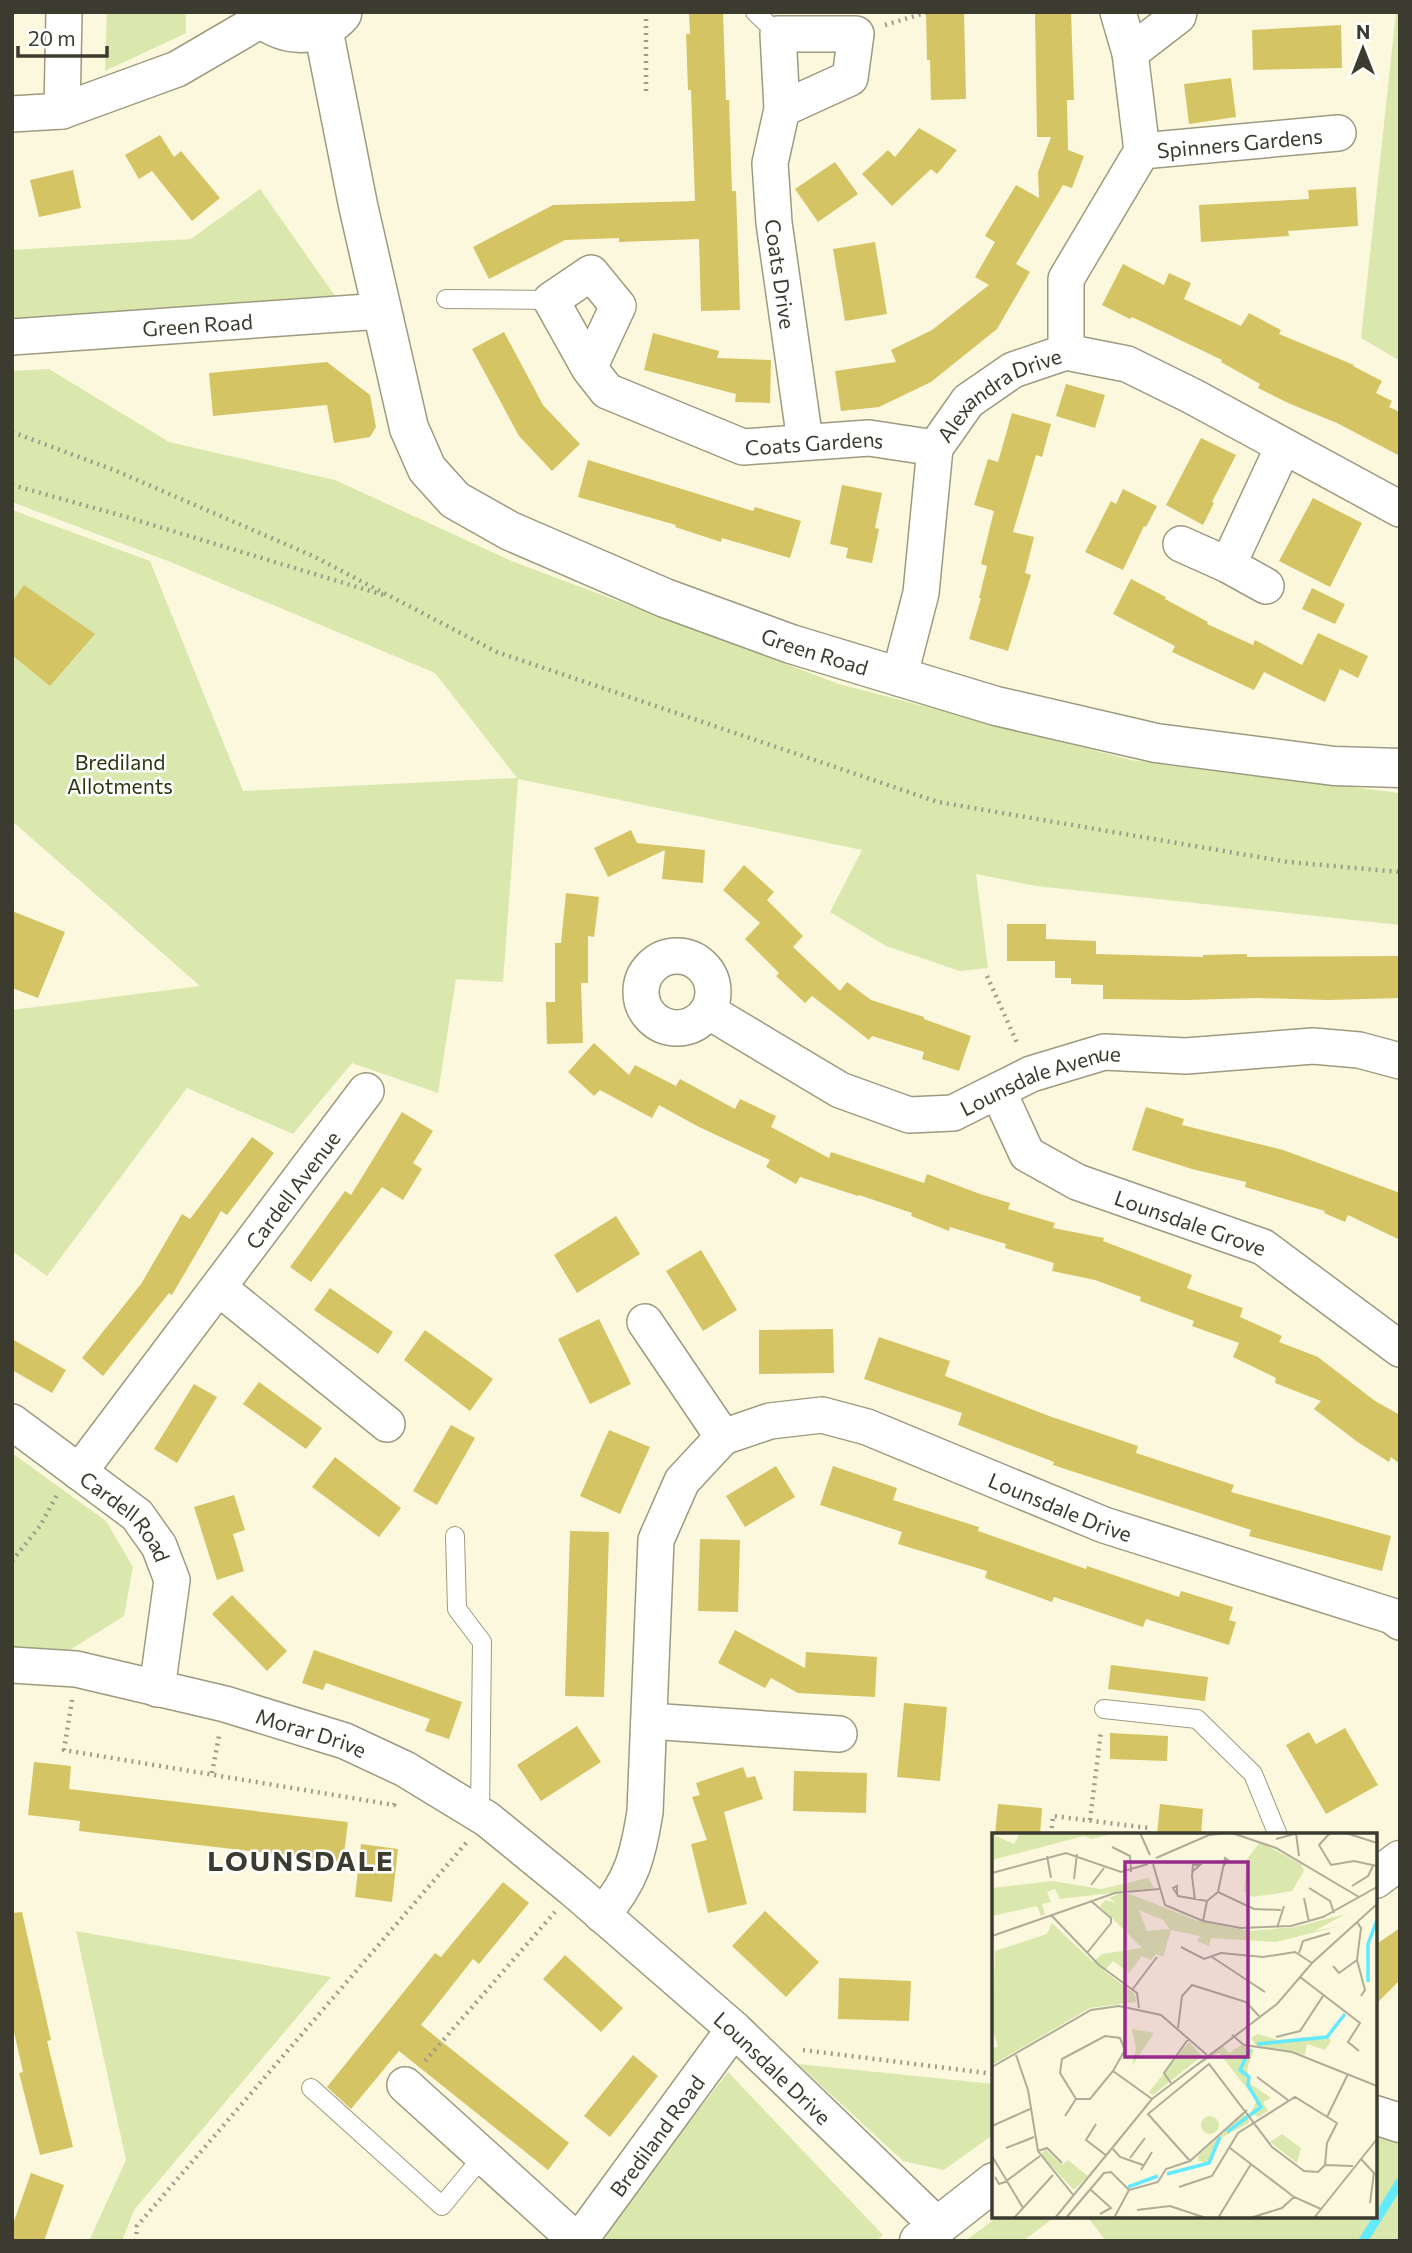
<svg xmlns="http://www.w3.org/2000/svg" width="1412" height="2253" viewBox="0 0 1412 2253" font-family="Commissioner,sans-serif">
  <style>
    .green { fill: #dae8ad }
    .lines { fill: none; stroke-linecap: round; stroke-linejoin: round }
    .stream { stroke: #64eafd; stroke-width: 9 }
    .building { fill: #d5c464 }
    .service-casing { stroke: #9e9a80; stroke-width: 20 }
    .minor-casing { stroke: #9e9a80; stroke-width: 38 }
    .tertiary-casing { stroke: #9e9a80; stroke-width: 41 }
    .path { stroke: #9f9c89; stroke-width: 4.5; stroke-dasharray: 2 5; stroke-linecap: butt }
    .service { stroke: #fff; stroke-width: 18 }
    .minor { stroke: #fff; stroke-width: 35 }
    .tertiary { stroke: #fff; stroke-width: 38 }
    .labels { text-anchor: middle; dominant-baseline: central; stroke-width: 5; stroke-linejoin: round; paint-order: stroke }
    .street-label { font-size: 21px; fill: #3c3b30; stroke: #fff }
    .park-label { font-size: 21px; fill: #2e350e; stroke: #fff }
    .district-label { font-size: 28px; font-weight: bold; letter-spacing: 2px; fill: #3c3b30; stroke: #fff }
    .inset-river { fill: none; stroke: #64eafd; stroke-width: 3.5 }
    .inset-road { fill: none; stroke: #afac98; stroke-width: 2 }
    .view { fill: #982a8a; fill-opacity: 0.15; stroke: #982a8a; stroke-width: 3.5 }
    .inset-edge { fill: none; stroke: #3c3b30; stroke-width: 3.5 }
  </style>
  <rect width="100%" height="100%" fill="#fcf8dd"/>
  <path class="green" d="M107 12H186V33L105 71Z
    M1396 12H1400V361L1361 338Z
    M260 189 335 296 12 323V250L191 239Z
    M49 369 169 442 335 480 514 562 839 684 1131 760 1400 793V925L1036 886 976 874 988 968 960 971 886 946 830 912 862 850 518 779 503 982 456 979 438 1093 352 1063 293 1134 187 1088 47 1276 12 1251V1010L200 986 12 821V510L150 561 243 791 517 778 435 673 168 561 12 502V371Z
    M12 1453 106 1521 133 1567 124 1616 70 1650 12 1647Z
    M76 1931 331 1977 134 2210 122 2241H89L126 2160Z
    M798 2064 994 2084V2134L944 2170 903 2161Z
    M728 2072 883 2235 876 2241H597Z
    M1375 2125 1400 2134V2241H1106L1087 2216H1375Z
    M999 2216H1056L1023 2241H965Z"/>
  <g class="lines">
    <path class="stream" d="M1363 2241 1400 2182"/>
  </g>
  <path class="building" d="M689 12H723L726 100H729L732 191H736L740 310 701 311 699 239 619 242V238L565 240 489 279 473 247 553 205 695 201 691 90H688L686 34H690Z
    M926 12H964L966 99 931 100 930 60H927Z
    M1035 12H1071L1074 100H1067L1068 150 1084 156 1072 188 1063 185 1016 264 1030 272 997 329 931 382 879 407 841 411 835 371 896 362 891 350 932 330 989 285 975 277 995 242 985 236 1016 185 1039 198 1038 172 1051 137H1037Z
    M1341 25 1342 68 1253 70 1252 30Z
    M1231 78 1236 117 1189 124 1184 84Z
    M919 128 957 150 937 174 931 169 892 206 862 174 888 150 895 157Z
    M160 135 174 157 181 151 220 198 192 221 152 171 139 179 125 155Z
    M835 162 858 194 818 222 795 189Z
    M73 170 81 208 39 217 30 180Z
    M1356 187 1358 226 1288 231 1289 236 1201 242 1199 205 1309 199 1308 190Z
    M875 242 887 314 845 321 833 249Z
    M1123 264 1164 285 1169 273 1191 283 1184 299 1241 326 1249 313 1281 330 1279 334 1354 365 1353 366 1382 381 1376 393 1392 401 1389 407 1400 412V456L1337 423 1288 403 1258 388 1260 384 1221 362 1222 360 1132 317 1130 319 1102 305Z
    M504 332 543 405 580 444 552 471 519 436 472 349Z
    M653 333 719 351 717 358 771 360 770 403 735 402 736 394 644 370Z
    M327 362 370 395 376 427 370 437 334 443 327 405 213 416 209 373Z
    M1066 384 1105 395 1095 428 1056 416Z
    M1012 413 1051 424 1042 457 1036 455 1013 532 1034 537 1025 573 1031 575 1008 651 969 639 981 598H979L987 566 981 564 994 511 974 505 988 459 998 462Z
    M1201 438 1236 455 1212 502 1214 503 1203 525 1166 505Z
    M588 460 753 511 755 507 801 521 790 558 722 538 721 542 675 527 676 525 578 497Z
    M842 485 882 493 875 528 879 529 872 563 846 558 848 548 830 544Z
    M1123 489 1157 506 1146 527 1144 526 1123 570 1085 552 1111 501 1116 504Z
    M1313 498 1362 523 1330 587 1279 561Z
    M1131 579 1166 597 1165 599 1208 622 1207 624 1253 645 1255 640 1302 665 1318 633 1368 656 1358 678 1340 669 1325 702 1264 672 1254 690 1172 652 1175 646 1113 614Z
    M24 585 95 634 50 686 12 655V602Z
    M1312 588 1345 604 1335 624 1302 609Z
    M631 830 637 843 705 850 703 883 662 879 665 850 608 877 594 848Z
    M744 865 774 892 767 900 803 936 793 947 840 991 847 982 871 1000 924 1017V1019L971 1036 959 1071 922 1059 924 1052 872 1036 869 1040 812 996 805 1003 776 976 779 973 745 939 760 923 723 890Z
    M566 893 599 897 594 937 588 936V983H581L583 1043 547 1044 546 1002H555V943H561Z
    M12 911 65 932 38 998 12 988Z
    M1007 924H1046V939L1096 941V954L1203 957V955L1247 954V957L1400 956V998L1328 1000 1257 998 1186 1000 1103 999V985L1071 984V978H1055V961H1007Z
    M594 1043 629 1075 635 1065 676 1086 680 1079 735 1109 740 1099 776 1116 771 1127 829 1158 831 1152 924 1183 927 1174 980 1194 1010 1203 1008 1209 1055 1223 1053 1228 1104 1238 1103 1241 1192 1275 1187 1288 1243 1308 1240 1317 1282 1336 1279 1342 1318 1357 1375 1401 1400 1415V1464L1391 1457 1389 1462 1359 1443 1314 1409 1321 1401 1275 1383 1276 1378 1233 1357 1239 1343 1192 1326 1194 1321 1140 1301 1141 1297 1095 1280 1052 1271 1054 1263 1005 1248 1006 1244 950 1227 949 1231 911 1216 912 1213 859 1195 858 1196 800 1177 796 1184 766 1167 770 1160 699 1127 659 1105 652 1118 600 1090 594 1096 568 1072Z
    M1146 1107 1184 1119 1182 1125 1283 1150 1400 1193V1240L1348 1215 1345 1222 1324 1213 1325 1211 1245 1187 1246 1182 1192 1169 1132 1150Z
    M402 1112 433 1131 413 1163 422 1169 403 1200 382 1187 311 1282 290 1267 345 1191 351 1195Z
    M252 1137 274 1153 227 1215 221 1211 172 1295 169 1293 103 1376 82 1358 141 1284 182 1214 190 1219Z
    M616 1216 640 1254 577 1293 554 1255Z
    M701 1250 737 1310 703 1331 666 1271Z
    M330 1288 393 1332 378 1354 314 1310Z
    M599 1319 631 1384 590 1404 558 1339Z
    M833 1329 834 1373 759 1374V1330Z
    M425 1330 493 1379 470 1411 404 1360Z
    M879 1337 950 1361 945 1376 1049 1416 1138 1446 1136 1453 1234 1485 1231 1492 1391 1536 1382 1571 1249 1536 1251 1530 1053 1465 1054 1462 958 1425 962 1413 864 1379Z
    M12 1339 66 1370 52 1393 12 1370Z
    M259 1382 322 1428 306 1449 243 1404Z
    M194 1384 217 1397 177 1463 154 1449Z
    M451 1425 475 1438 437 1505 413 1491Z
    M609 1430 650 1447 620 1514 580 1496Z
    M335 1457 401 1508 379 1537 312 1487Z
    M776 1466 795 1497 745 1527 726 1496Z
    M833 1466 897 1488 893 1500 979 1527 978 1531 1086 1569 1087 1566 1179 1597 1181 1591 1233 1607 1229 1620 1236 1622 1229 1645 1146 1619 1143 1627 1054 1597 1052 1602 985 1578 987 1571 898 1544 902 1532 820 1505Z
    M234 1495 245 1530 233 1534 244 1571 217 1580 194 1507Z
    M570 1531 609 1532 604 1697 565 1696Z
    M700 1539 740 1540 738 1612 698 1611Z
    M232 1595 287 1651 267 1671 212 1614Z
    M735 1630 805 1668 806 1652 877 1657 875 1697 798 1693 771 1678 765 1688 718 1663Z
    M314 1650 462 1702 449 1739 425 1731 430 1719 326 1683 323 1690 302 1683Z
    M1111 1665 1208 1677 1205 1701 1108 1689Z
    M904 1703 947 1707 940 1781 897 1777Z
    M577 1726 601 1762 541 1801 517 1765Z
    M1345 1728 1378 1785 1326 1814 1286 1745 1309 1732 1316 1744Z
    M1110 1733 1168 1736 1167 1761 1110 1759Z
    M34 1762 71 1766 69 1789 348 1822 343 1862 79 1831 80 1821 28 1815Z
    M743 1767 747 1778 755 1776 763 1799 724 1812 747 1904 708 1913 691 1844 707 1840 692 1797 700 1795 696 1783Z
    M794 1771 867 1773 866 1813 793 1811Z
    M998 1804 1042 1808 1040 1835H995Z
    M1160 1804 1203 1809 1201 1835H1157Z
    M361 1844 398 1849 392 1902 355 1897Z
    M503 1882 529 1903 479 1964 473 1959 421 2025 569 2143 548 2170 399 2051 351 2109 327 2087 435 1953 441 1957Z
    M765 1911 819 1962 786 1997 732 1946Z
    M22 1912 51 2040 47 2041 73 2147 40 2155 19 2073 23 2072 12 2023V1913Z
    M1400 1928V1980L1375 2005V1945Z
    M565 1955 623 2008 601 2032 543 1979Z
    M839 1978 911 1981 909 2021 838 2019Z
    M633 2055 658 2076 610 2137 584 2116Z
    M31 2173 64 2185 44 2241H12V2227Z"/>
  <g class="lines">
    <g class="service-casing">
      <path id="service" d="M755 12 778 34
        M446 299 551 300
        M455 1536 457 1609 482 1642 480 1815
        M1104 1709 1197 1719 1253 1774 1278 1835
        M311 2088 442 2206 484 2155"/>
    </g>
    <g class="minor-casing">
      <g id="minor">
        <path d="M1130 53 1178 16 1179 12"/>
        <path id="s1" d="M782 109 850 78 856 34H778L782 109 770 163 774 223 805 441"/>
        <path d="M62 111 64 12"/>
        <path d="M12 114 62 111 177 69 261 20"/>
        <path id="s2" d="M1142 151 1338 133"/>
        <path id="s3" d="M12 337 382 311"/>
        <path d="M1066 352V279L1142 151 1130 53 1118 12"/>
        <path id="s4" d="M589 368 618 306 591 273 551 300 589 368 607 391 743 447 869 438 935 448"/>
        <path d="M1181 544 1228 565 1266 586"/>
        <path d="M1228 565 1283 447"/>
        <path id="s5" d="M899 678 921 593 935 448 968 401 1013 370 1066 352 1127 364 1192 396 1400 509"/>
        <circle cx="677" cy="992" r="36"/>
        <path id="s6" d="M708 1011 840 1090 909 1115 953 1113 1031 1074 1104 1052 1186 1056 1313 1046 1359 1050 1400 1061"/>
        <path id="s7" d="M998 1091 1027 1154 1077 1182 1263 1247 1400 1349"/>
        <path d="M219 1288 387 1424"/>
        <path d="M645 1322 723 1437"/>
        <path id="s8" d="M12 1422 137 1515 159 1546 172 1580 157 1689"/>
        <path id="s9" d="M79 1472 366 1091"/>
        <path id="s10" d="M12 1665 76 1669 225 1704 345 1741 405 1769 487 1819 574 1890 734 2029 938 2226"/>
        <path d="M649 1721 839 1734"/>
        <path id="s11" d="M602 1915C632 1881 638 1855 645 1812L656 1540 682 1481 723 1437 770 1421 822 1415 867 1427 1104 1525 1392 1616 1400 1622"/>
        <path d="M405 2085 577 2241"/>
        <path id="s12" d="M579 2241 734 2029"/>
      </g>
    </g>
    <g class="tertiary-casing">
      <g id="tertiary">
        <path d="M255 12C278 38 319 41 342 14"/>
        <path id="s13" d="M323 28 358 205 409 428 427 469 455 500 510 531 665 598 791 644 996 706 1156 743 1334 766 1400 768"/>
        <path d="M1375 1879 1400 1860"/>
        <path d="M1375 2115 1400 2123"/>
        <path d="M919 2241 994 2182"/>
      </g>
    </g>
    <path class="path" d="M646 12V93
      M885 25 928 12
      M12 432 114 470 313 556 497 652 938 802 1288 862 1400 872
      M12 485 123 516 387 596
      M987 976 1018 1045
      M12 1561 40 1526 57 1495
      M72 1700 64 1750 394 1805 396 1800
      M212 1773 219 1736
      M1090 1820 1101 1731
      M1051 1835 1053 1816 1149 1828V1835
      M803 2050 994 2074
      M425 2061 555 1912
      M136 2241 137 2226 467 1842"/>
    <use href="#service" class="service"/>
    <use href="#minor" class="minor"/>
    <use href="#tertiary" class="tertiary"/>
  </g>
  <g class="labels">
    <g class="street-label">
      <text stroke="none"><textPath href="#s2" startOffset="98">Spinners Gardens</textPath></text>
      <text stroke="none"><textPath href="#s1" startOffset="439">Coats Drive</textPath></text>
      <text stroke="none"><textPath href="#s3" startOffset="186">Green Road</textPath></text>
      <text stroke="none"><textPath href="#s5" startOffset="320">Alexandra Drive</textPath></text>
      <text stroke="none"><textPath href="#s4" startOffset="485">Coats Gardens</textPath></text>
      <text stroke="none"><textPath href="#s13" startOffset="887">Green Road</textPath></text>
      <text stroke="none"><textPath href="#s6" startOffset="366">Lounsdale Avenue</textPath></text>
      <text stroke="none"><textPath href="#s9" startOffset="354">Cardell Avenue</textPath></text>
      <text stroke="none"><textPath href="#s7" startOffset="247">Lounsdale Grove</textPath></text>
      <text stroke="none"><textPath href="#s11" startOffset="868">Lounsdale Drive</textPath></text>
      <text stroke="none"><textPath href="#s8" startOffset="149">Cardell Road</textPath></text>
      <text stroke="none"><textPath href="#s10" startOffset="308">Morar Drive</textPath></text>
      <text stroke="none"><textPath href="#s10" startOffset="884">Lounsdale Drive</textPath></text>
      <text stroke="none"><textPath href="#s12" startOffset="131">Brediland Road</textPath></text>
    </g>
    <g class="park-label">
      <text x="120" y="761">Brediland<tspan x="120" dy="24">Allotments</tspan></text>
    </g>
    <g class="district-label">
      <text x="301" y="1860">LOUNSDALE</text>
    </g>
  </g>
  <g transform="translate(992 1833)">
    <rect width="385" height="385" fill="#fcf8dd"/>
    <path d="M28 0H123L99 6 92 3 0 27V1L22 11ZM268 9 309 31 312 38 300 58 261 64 252 58 255 26ZM156 45 162 55 68 66 63 56 55 59 59 69 50 71 53 81 49 83 45 73 0 83V55L60 48 109 56ZM126 61H138L206 88 258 98 304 94 354 81 322 98 352 92 284 109 219 105 217 113 205 108 208 103 179 97 171 124 164 121 159 127 150 123 137 140 121 128 112 138 143 161 144 169 98 175 0 232V216L6 213 0 195 3 118 55 101 60 90 101 129 110 121 150 115 108 73 113 67 125 70 117 65ZM147 77 171 87 178 96 155 98ZM140 196 162 200 140 233 144 216ZM266 201 286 207 336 202 339 208 333 217 315 211 313 222 265 214 259 205ZM197 209 210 223 161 262 157 259ZM249 212 262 217 255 236 259 251 279 265 271 269 276 278 266 284 259 279 265 268 227 220 197 238 231 213 237 220ZM252 281 258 289 229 305 215 330 206 328V323ZM209 292a9 9 0 1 1 18 0a9 9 0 1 1-18 0ZM290 301 309 315 305 330 278 309ZM53 316 70 332 76 327 96 343 82 357 49 322Z" fill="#dae8ad" fill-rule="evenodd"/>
    <path class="inset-river" d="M376 149V111L385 87M265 211 335 204 353 181M235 299 269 274 256 252 257 244 248 237 258 216M175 341 217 330 228 304M136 354 166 343"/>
    <path class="inset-road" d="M148 0 158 22M240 0 284 15 367 64M304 0 307 23M338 0 327 12 339 32 362 28 385 33M354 0 385 10M284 6 306 0M120 14 138 23 139 39M55 23 59 45M164 25 217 2 235 0M161 31 173 72 211 88 249 95 299 93 331 84 385 54M201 38 208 32H201L200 43 203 67M0 40 74 20 129 39 156 31M82 46 85 21M99 52 112 35M360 53 376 43 381 33M317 55 338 68 342 80M226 59 233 25 236 27 231 34M185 61V53L181 55 185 61 186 63 215 68M312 65 317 89M59 82 107 132 145 160 147 175M211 88 215 68 226 59 262 76 289 77M365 89 369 95 365 127 373 157 369 163M285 95 292 73M0 103 123 60 167 56M195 117 189 114 212 126 229 120 271 124 303 119 320 130M95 120 119 90V85L99 68M307 120 311 108 338 100M220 124 273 159 268 156M341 133 347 140 365 127M308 144 368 190 356 209 367 218M140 157 165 124M186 195 190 163 200 152 254 169 267 183M240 202 252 212 300 219 385 253M284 204 308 198 331 163M24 222 36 257 46 318 82 363M0 234 99 177 127 173 169 182 215 222M121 238 160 266M265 244 296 267M179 250 172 240 197 205M73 283 84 266 68 240 70 226 113 203 128 205 133 217 121 238 98 266H84M335 284 356 241M104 291 94 307 115 323M0 293 38 276M14 315 42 304M238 315 302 364 329 376M121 316 128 324 151 332M46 318 55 315 70 330M0 323 31 375M138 325 153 305M369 326 382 340 378 370M198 328 156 281 217 231 280 314 312 338 326 339 333 332M333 332 361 333M149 337 160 319M3 344 7 351 13 349 48 323M187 354 220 343 246 300 303 264 345 290 335 310 333 332M99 357 119 375 108 381M145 377 178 373 214 385M22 385 61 342M63 385 160 266 285 171 320 130 385 71M74 385 112 340 119 339 137 357M122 385 137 357 166 349 174 336 198 328 255 277M226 385 259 331M258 385 290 375 302 364M322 385 385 306"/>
    <path class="view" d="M133 29H256V224H133Z"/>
    <rect width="385" height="385" class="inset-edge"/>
  </g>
  <rect width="1412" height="2253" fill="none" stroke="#3c3b30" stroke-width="28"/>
  <g transform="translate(1363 49)" stroke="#ffffff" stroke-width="5" paint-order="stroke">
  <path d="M0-5L12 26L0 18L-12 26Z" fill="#3c3b30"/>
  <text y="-10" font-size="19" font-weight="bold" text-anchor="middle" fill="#3c3b30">N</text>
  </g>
  <path d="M18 46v10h89v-10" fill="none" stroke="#3c3b30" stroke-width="3.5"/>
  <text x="28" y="46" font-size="21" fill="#3c3b30" stroke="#ffffff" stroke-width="5" paint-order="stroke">20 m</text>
</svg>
